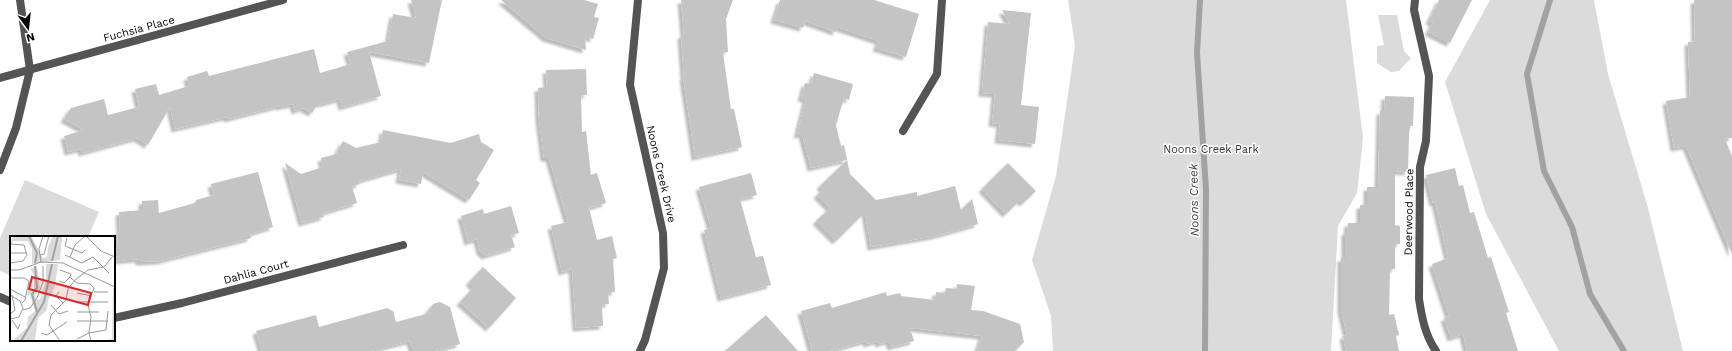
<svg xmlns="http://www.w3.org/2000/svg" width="1732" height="351" viewBox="0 0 1732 351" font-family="'Work Sans',sans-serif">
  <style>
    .green { fill: #dbdbdb }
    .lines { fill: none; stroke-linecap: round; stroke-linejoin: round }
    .stream { stroke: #a2a2a2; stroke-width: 6 }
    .building { fill: #c4c4c4; filter: url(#shadow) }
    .minor { stroke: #545454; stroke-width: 8 }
    .tertiary { stroke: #545454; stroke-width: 8 }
    .labels { text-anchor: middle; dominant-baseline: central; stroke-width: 3; stroke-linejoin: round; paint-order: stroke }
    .street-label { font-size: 11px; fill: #000; stroke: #fff }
    .park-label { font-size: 11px; fill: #323232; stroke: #fff }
    .water-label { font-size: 12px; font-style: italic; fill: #434343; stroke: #fff }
    .inset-river { fill: none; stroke: #a2a2a2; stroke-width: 2 }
    .inset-road { fill: none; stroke: #999; stroke-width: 1 }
    .view { fill: #d62828; fill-opacity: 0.15; stroke: #d62828; stroke-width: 2 }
    .inset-edge { fill: none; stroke: #000; stroke-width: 2 }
  </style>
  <defs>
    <filter id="shadow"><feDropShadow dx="-3.5" dy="3.5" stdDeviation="1" flood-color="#0004"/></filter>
  </defs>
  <rect width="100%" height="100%" fill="#fff"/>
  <path class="green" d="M1068 0H1346L1363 138 1357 193 1338 226 1331 351H1053L1051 316 1032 260 1056 176 1075 46Z
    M1490 0H1594L1608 74 1648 208 1683 351H1559L1486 214 1445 82Z
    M1378 15H1397L1404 51 1411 58 1399 71 1391 72 1377 63V46L1384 45Z
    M25 180 99 212 88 237H11V276L0 271V238Z"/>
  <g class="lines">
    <path class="stream" d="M1200 0 1197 53 1206 189 1205 351
      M1550 0 1527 74 1544 171 1572 227 1590 294 1624 351"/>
  </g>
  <path class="building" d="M411 0H442L429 63 369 52 381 96 342 107 340 99 317 105 312 113 303 108 295 111 293 104 280 107 279 106 228 119 227 117 175 129 170 107 148 145 137 138 82 153 81 149 68 152 64 136 84 130 64 119 71 108 104 99 108 115 139 107 135 89 156 84 159 95 189 86 187 77 207 71 209 76 314 49 320 73 351 64 347 52 388 41 393 14 416 18Z
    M501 0H584L598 4 594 17 599 18 593 39 585 36 586 50 546 38Z
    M681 0H733L726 19 728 52 723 53 731 109H734L742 147 695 157 683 77H684L681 35H684Z
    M780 0H874L919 14 906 57 876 48 879 41 837 27 836 32 805 21 803 28 774 20Z
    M1439 0H1472L1450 43 1428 32 1433 23 1429 21Z
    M1694 0H1732V138L1725 139 1732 156V254L1686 146 1674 148 1666 101 1690 97 1688 42 1695 41Z
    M1002 10 1031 13 1021 105 1039 107 1035 144 998 140 1000 124 992 123 995 94 982 93 988 22 1010 24Z
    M586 69 587 95H581L582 132 586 131 591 175 597 173 606 203 589 208 597 240 612 236 617 258 613 259 615 292 608 293 609 304 602 305 603 326 576 328 572 269 562 272 551 226 568 222 549 158H544L539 119 538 88 547 87 546 70Z
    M814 73 853 84 849 100 844 98 836 125 841 146 844 145 850 174 876 200 917 192V196L955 186 961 210 972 199 978 224 935 236 871 247 865 212 836 241 816 221 830 208 817 195 823 189 820 186 847 160 811 168 802 134 797 135 806 99 801 98 805 83 811 84Z
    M1385 96 1414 97 1413 126H1410L1409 135 1408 172 1395 171V225L1400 226V244H1395V269H1390L1389 315 1394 314 1399 335 1396 336 1399 351H1346L1343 336 1347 335 1341 310V258H1345V232H1347L1348 223H1360V205H1367V187H1378L1380 111H1384Z
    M383 130 451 143 479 134 481 142 494 150 476 180 480 183 469 200 423 172 421 184 399 180 401 169 359 181 360 184 352 186 357 203 323 213 324 217 302 223 285 163 301 174 323 167 321 158 336 154 343 141 356 148 381 142Z
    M1008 163 1036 191 1023 203 1020 200 1006 214 982 189Z
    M1455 168 1459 186 1463 185 1470 213 1474 212 1488 258 1491 257 1509 312 1506 313 1518 351H1467L1463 334 1451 338 1444 318 1449 316 1432 264 1448 258 1435 202 1433 203 1426 175Z
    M258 172 273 227 250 234 251 238 160 261 139 262V259L114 261V245H118L117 231H120L119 212 142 210V201L158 200 159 213 195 203 196 200 214 195 211 184Z
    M751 173 757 195 740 199 756 257 763 256 771 285 721 298 704 230 711 228 699 187Z
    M511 206 519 233 511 235 515 247 485 256 480 251 477 239 468 242 461 216 483 209 484 214Z
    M483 267 516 298 489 328 460 302 474 287 469 282Z
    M957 284 975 286 971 310 983 311 1020 324 1024 342 1015 351H977L982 336 910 328 914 341 891 347 889 341 879 344 878 341 867 344 866 341 829 351H812L801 311 830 303 832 308 886 292 887 296 900 293 901 296 935 300 936 292 945 293 946 288 957 289Z
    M440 302 450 307 460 344 435 351H417L412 348 410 341 370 351H262L256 331 316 315 319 327 387 308 393 311 396 322 426 314 433 304Z
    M766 315 798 351H725Z"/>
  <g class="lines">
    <path class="minor" d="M1415 0 1414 10 1429 76 1426 141 1420 167 1419 299C1422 318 1425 335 1436 351
      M0 78 283 0
      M903 131 937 74 942 0
      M0 297 11 302
      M114 318 182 303 403 245"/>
    <path class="tertiary" d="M638 0 630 85 663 233 664 268 645 340 640 351
      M0 170 16 128 30 70 20 0"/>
  </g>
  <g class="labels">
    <g class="street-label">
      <text transform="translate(139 29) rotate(-15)">Fuchsia Place</text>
      <text transform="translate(661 174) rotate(77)">Noons Creek Drive</text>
      <text transform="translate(1409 212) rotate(-89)">Deerwood Place</text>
      <text transform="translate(256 272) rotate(-15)">Dahlia Court</text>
    </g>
    <g class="park-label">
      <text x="1211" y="149">Noons Creek Park</text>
    </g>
    <g class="water-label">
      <text transform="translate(1194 200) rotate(-91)">Noons Creek</text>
    </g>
  </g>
  <g transform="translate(10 236)">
    <rect width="105" height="105" fill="#fff"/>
    <path d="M3 0H21L33 22 37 21 38 11 43 0H52L50 24 22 28V13L18 5H3L1 8ZM36 28H48L45 50 38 65 37 74 28 82 25 105H6L4 103 17 92 18 81 25 75 20 59H17L18 54 24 55V39L20 33 27 30 30 53 25 59 26 64 30 63 36 45ZM103 52 105 53V103H102Z" fill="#dbdbdb"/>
    <path class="inset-river" d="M19 0 27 17 25 27M42 25 48 0M25 30 27 52 22 58 27 76M11 105 34 66 42 28"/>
    <path class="inset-road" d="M76 0 91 15 105 21M57 2 55 10 72 17 75 14M0 8 14 9 17 19 13 25 0 27M0 17H17M30 19 34 18 39 0M55 19 72 27 83 21 99 37M60 21 65 9 75 0M31 26 29 13 33 0M0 34H9L31 26 53 27 105 51M50 34 61 38 60 41M60 41 67 47 80 48 84 52 78 69 81 81 79 97 81 105M0 42H14L19 45 15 64 12 67M49 45 54 47 60 41M0 53 15 61M49 56 46 60 53 67M84 56H98M67 57 82 60M0 59 10 65 13 72 9 81 0 83M67 66H98M41 69 49 78 58 75M13 74 20 72 27 62 33 46V30M67 76H89M0 78 5 74 2 59M2 84 8 93 10 88M67 85H98M31 97 37 99 57 86M67 103 79 97 96 94 98 75M50 105 39 89 41 79 56 64 58 53 65 44 78 34 94 31 102 21M86 105 105 104"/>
    <path class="view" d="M22 41 81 57 78 69 19 53Z"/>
    <rect width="105" height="105" class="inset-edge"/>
  </g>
  <g transform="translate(28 28) rotate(165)" stroke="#ffffff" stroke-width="3" paint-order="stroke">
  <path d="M0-3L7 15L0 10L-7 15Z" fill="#000000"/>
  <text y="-6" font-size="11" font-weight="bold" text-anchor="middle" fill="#000000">N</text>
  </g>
</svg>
